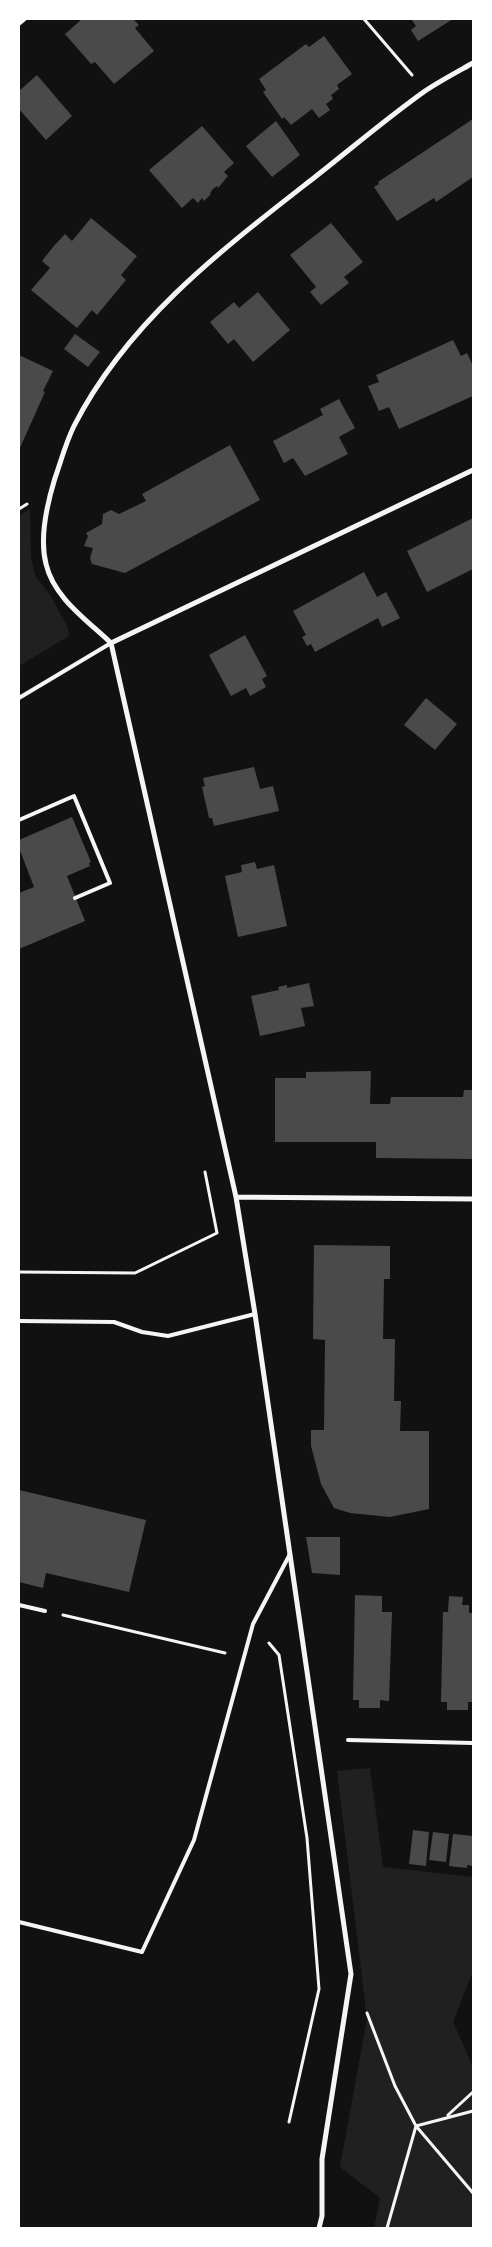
<svg xmlns="http://www.w3.org/2000/svg" width="492" height="2247" viewBox="0 0 492 2247" font-family="Lato,sans-serif">
  <style>
    .green { fill: #202020 }
    .building { fill: #4a4a4a }
    .lines { fill: none; stroke-linecap: round; stroke-linejoin: round }
    .path { stroke: #f5f5f5; stroke-width: 3 }
    .service { stroke: #f5f5f5; stroke-width: 4 }
    .minor { stroke: #f5f5f5; stroke-width: 5 }
  </style>
  <rect width="100%" height="100%" fill="#111"/>
  <path class="green" d="M30 509 31 557 35 575 50 595 67 626 69 636 19 666V516Z
    M370 1768 383 1867 473 1877V1971L453 2022 473 2067V2228H374L380 2198 340 2167 367 2019 337 1771Z"/>
  <path class="building" d="M82 19H133L139 25 135 28 154 51 114 84 95 62 91 64 65 34Z
    M411 19H453L418 41 411 30 416 26Z
    M324 36 352 74 337 85 339 89 331 95 333 99 326 104 330 110 319 118 312 109 291 125 284 117 282 119 263 92 266 90 259 79 306 44 309 47Z
    M37 75 72 116 46 140 19 109V91Z
    M473 119V177L436 202 434 198 397 221 374 187 379 184 378 182Z
    M276 121 300 155 272 177 246 146Z
    M202 126 234 163 224 172 228 176 218 188 217 186 213 189 210 193 211 194 204 201 202 198 198 203 193 198 182 208 149 170Z
    M91 218 137 256 121 275 126 280 97 315 92 310 77 328 31 290 50 268 42 261 53 247 65 234 72 241Z
    M331 223 363 262 344 277 349 283 321 305 310 292 316 287 290 255Z
    M258 292 290 330 253 362 234 339 228 344 210 322 234 302 239 308Z
    M75 334 100 352 88 367 64 349Z
    M453 340 461 356 467 353 473 366V396L399 429 389 407 379 411 368 386 379 382 376 375Z
    M19 355 53 371 43 391 45 392 19 450Z
    M339 399 355 428 339 437 348 454 305 476 293 458 284 463 273 441 323 415 320 409Z
    M230 445 260 500 125 573 92 564 90 558 93 548 84 546 88 536 86 533 102 524 103 514 111 510 119 514 146 501 142 494Z
    M473 518V569L427 592 407 551Z
    M364 572 377 597 386 592 400 618 382 627 378 618 315 652 311 644 307 646 302 637 306 635 293 611Z
    M245 635 267 676 262 679 266 687 250 696 246 688 231 696 209 655Z
    M426 698 457 724 435 750 404 725Z
    M254 767 260 789 273 786 279 811 214 826 212 818H209L202 787 205 786 203 778Z
    M72 817 91 862 89 863 90 866 67 876 85 921 19 949V893L34 887 19 848V840Z
    M255 862 257 869 274 865 287 926 238 937 225 876 242 872 241 865Z
    M309 983 314 1006 301 1008 305 1026 260 1036 251 996 279 990 278 987 287 985V988Z
    M371 1071 370 1104H390L391 1097H463L464 1090H473V1159L376 1158V1142H275V1078H306V1072Z
    M314 1245 390 1246V1279H384L383 1339H395L394 1401H401L400 1431H429V1509L390 1517 350 1513 334 1508 321 1484 311 1446V1430H324L325 1340 313 1339Z
    M19 1490 146 1520 129 1592 46 1573 43 1588 19 1582Z
    M306 1537H340V1575L312 1573Z
    M355 1595 382 1596V1612H392L389 1701 380 1700V1708H359V1700H353Z
    M449 1596 463 1597 462 1605H469V1613H473V1702H468V1710H447V1702H441L443 1612H448Z
    M413 1830 429 1832 426 1866 409 1864Z
    M433 1832 449 1834 446 1862 429 1860Z
    M453 1834 473 1836V1866L467 1865V1868L449 1866Z"/>
  <g class="lines">
    <path class="path" d="M364 19 412 75
      M19 509 27 504
      M19 1272 135 1273 217 1233 205 1172
      M63 1615 225 1653
      M269 1643 279 1655 307 1838 319 1989 289 2122
      M367 2013 395 2086 416 2126 473 2193
      M448 2115 473 2092
      M387 2228 416 2126 473 2111"/>
    <path class="service" d="M19 698 111 643
      M19 820 74 796 110 883 75 898
      M19 1321 114 1322 142 1332 168 1336 255 1314
      M19 1605 45 1611
      M348 1740 473 1743
      M19 1922 142 1952 194 1840 253 1624 290 1554"/>
    <path class="minor" d="M19 23 24 19
      M111 643 236 1197 255 1314 351 1974 322 2159V2216L319 2228
      M111 643C87 620 54 598 46 564 39 537 47 504 55 478 61 461 66 442 74 426 128 320 224 248 315 177 352 148 387 118 425 91 440 81 457 72 473 63
      M111 643 473 470
      M236 1197 473 1199"/>
  </g>
  <rect width="492" height="2247" fill="none" stroke="#ffffff" stroke-width="40"/>
</svg>
